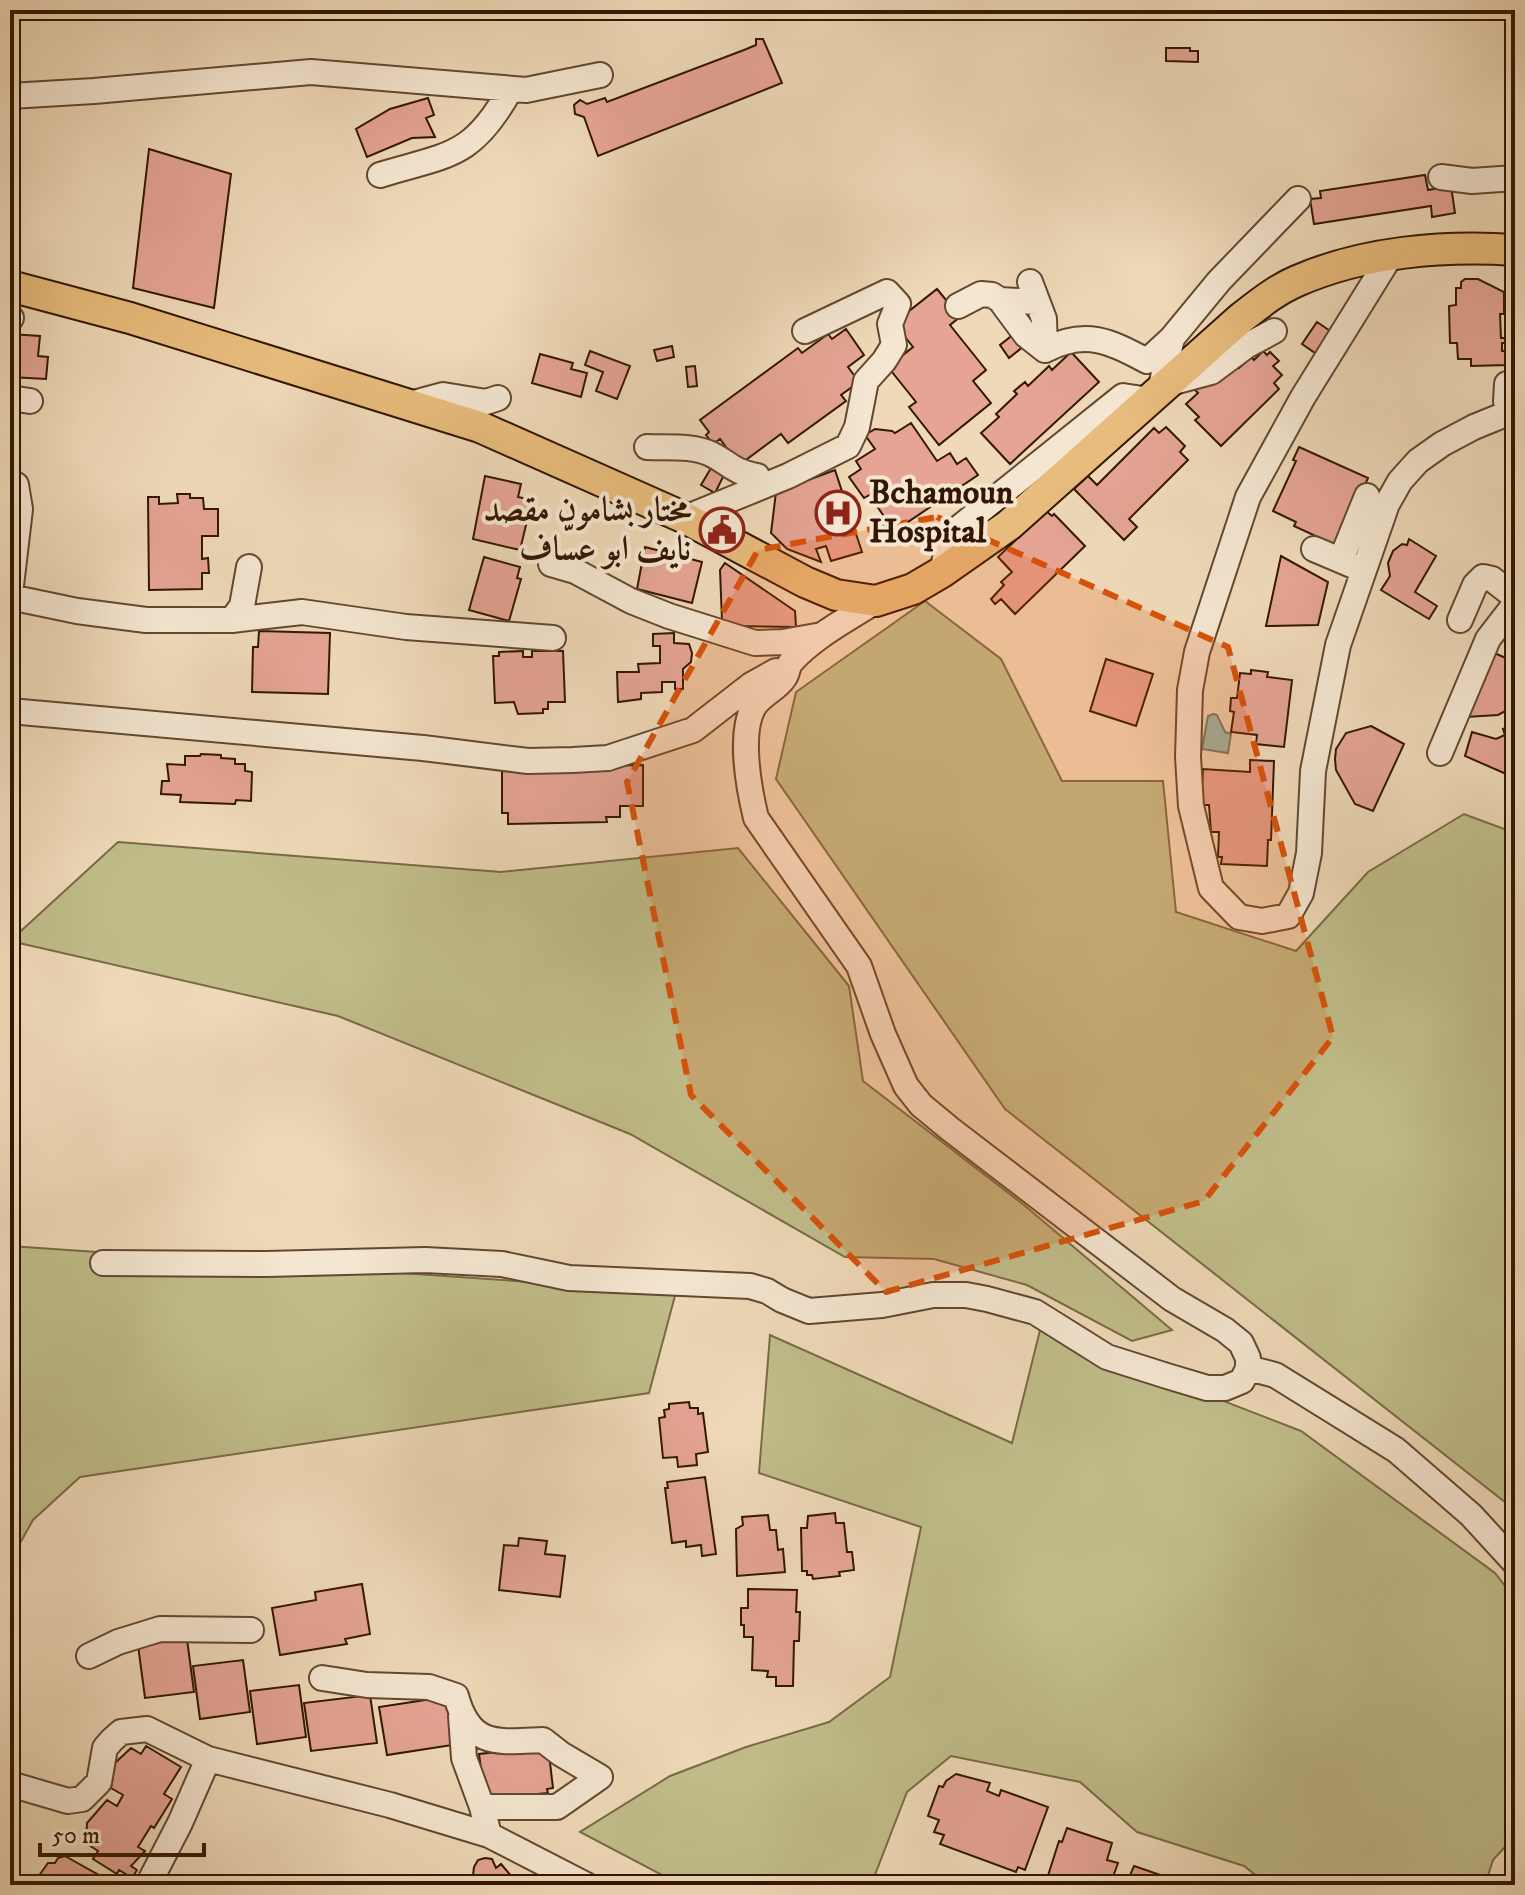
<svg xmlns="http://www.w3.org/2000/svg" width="1525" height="1895" viewBox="0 0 1525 1895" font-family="'IM FELL DW Pica',Amiri,serif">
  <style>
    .green { fill: #c0bd8a; stroke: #7a6a46; stroke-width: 2 }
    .water { fill: #9abaac; stroke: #717968; stroke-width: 2 }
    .building { fill: #e5a494; stroke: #331702; stroke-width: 2 }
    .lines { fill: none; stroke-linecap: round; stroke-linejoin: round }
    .minor-casing { stroke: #624830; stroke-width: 28 }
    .major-casing { stroke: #331702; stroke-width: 34 }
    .minor { stroke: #f5e6d1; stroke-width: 24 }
    .major { stroke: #e8bc7c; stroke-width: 30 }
    .marked { fill: #d6520b; fill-opacity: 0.2; stroke: #d6520b; stroke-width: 6; stroke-dasharray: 16 10; stroke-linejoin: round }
    .labels { text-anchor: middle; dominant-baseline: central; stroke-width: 8; stroke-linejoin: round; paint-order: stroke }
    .poi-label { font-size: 34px; font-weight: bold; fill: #331702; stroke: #f5e6d1; text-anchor: start }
  </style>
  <rect width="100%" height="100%" fill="#efd9b8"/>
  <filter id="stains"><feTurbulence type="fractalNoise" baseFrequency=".0025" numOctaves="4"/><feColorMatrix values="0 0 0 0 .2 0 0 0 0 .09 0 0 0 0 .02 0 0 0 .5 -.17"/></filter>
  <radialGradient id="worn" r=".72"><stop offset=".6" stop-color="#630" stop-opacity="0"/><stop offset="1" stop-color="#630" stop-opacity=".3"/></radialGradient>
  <path class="green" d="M925 601 1001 659 1062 781H1163L1176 912 1296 951 1368 872 1464 814 1515 833V1510L1005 1109 776 779 796 692Z
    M118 842 501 872 738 848 849 986 863 1081 1024 1205 1172 1330 1132 1341 1027 1285 934 1259 845 1257 630 1134 338 1016 10 941Z
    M10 1246 676 1292 649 1393 80 1477 33 1520 10 1561Z
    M1040 1330 1301 1431 1495 1573 1515 1599V1836L1493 1860 1485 1885H1268L1244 1866 1137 1832 1080 1782 951 1756 907 1792 871 1885H675L666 1877 580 1832 670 1776 746 1747 829 1722 890 1677 921 1527 759 1473 770 1335 1012 1443Z"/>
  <path class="water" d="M1213 714 1217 715 1225 732 1231 734 1228 753 1202 749 1208 716Z"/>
  <path class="building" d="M756 39H763L782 83 598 156 584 117 575 114 574 105 580 100 587 104 605 98 607 102 744 50 756 45Z
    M1166 48H1190V51H1198V62L1166 61Z
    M428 98 434 115 426 118 435 137 412 138 367 157 356 129 390 109Z
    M149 149 231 174 214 308 133 288Z
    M1425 175 1428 190 1451 186 1455 213 1432 217 1431 206 1314 224 1310 199 1321 198 1320 191Z
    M1465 279H1478L1504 292V314H1500L1501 338H1506V343H1502V351H1507L1508 365 1471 366V359H1458L1457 343H1450L1449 306 1456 305V288H1461V282Z
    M937 289 960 317 950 325 986 370 973 381 991 403 939 445 909 407 916 402 888 367 913 347 894 323Z
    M1317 322 1333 333 1318 355 1302 344Z
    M846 329 864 355 848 367 859 382 841 395 846 401 788 443 781 434 739 465 720 439 713 444 706 435 709 432 700 420 798 348 802 353 828 334 832 339Z
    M10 334 40 336 38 356 48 357 46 379 10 377Z
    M1014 334 1024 346 1009 358 1000 345Z
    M672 346 674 357 657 361 654 350Z
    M590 351 630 366 617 399 596 391 603 372 585 365Z
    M1263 351 1267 355 1270 352 1279 361 1273 366 1282 375 1274 383 1279 389 1221 446 1195 420 1199 417 1186 404 1198 393 1194 389 1205 378 1212 385 1234 363 1239 368 1251 357 1254 360Z
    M1071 352 1099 382 1010 464 981 433 999 417 996 414 1017 394 1014 391 1025 382 1028 386 1049 366 1052 370Z
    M540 354 573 363 571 369 587 373 581 397 532 383Z
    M695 366 697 386 688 387 686 367Z
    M911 423 937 461 950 453 957 464 966 458 978 475 890 534 881 520 885 518 875 503 878 501 873 493 864 498 849 477 861 469 856 461 875 449 865 435 875 429 892 431 895 433Z
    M1166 427 1185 446 1180 452 1188 460 1129 519 1137 527 1124 540 1074 489 1088 476 1097 485 1154 428 1159 433Z
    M1299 447 1368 478 1337 546 1294 526 1296 522 1273 511 1296 461 1293 460Z
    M711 468 724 475 715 493 701 485Z
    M835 470 862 552 831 561 826 546 816 549 821 562 787 549 771 533 776 492Z
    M485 476 521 484 518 497 532 500 520 550 473 539Z
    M177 494H190V498H203L204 509H218V536H202V559L208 558 209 573H202V589L149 590 148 497H159V504L178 503Z
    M1046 511 1052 516 1054 514 1085 546 1015 614 1001 599 995 604 991 599 1004 585 1001 582 1012 572 998 557Z
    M1409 539 1436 556 1415 592 1437 606 1429 619 1381 590 1390 576 1388 563 1393 551 1402 544 1407 545Z
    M645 547 702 562 692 603 637 589Z
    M1281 556 1328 582 1318 625 1266 626Z
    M484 557 520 567 517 578 521 579 509 621 469 610Z
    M725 563 795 611 796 627 730 626 722 620 720 570Z
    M259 631 330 633 328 694 252 692 253 647H258Z
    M674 633V643L689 644 692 653 691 662 683 669V689H675V682H662V692L641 693V699L618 702 617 672H639L638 664 660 663V646H653V634Z
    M523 651V657H532V651H563L565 702H548V709H543V713L518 714 514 702 495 703 493 656H499V652Z
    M1492 652 1515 662V706L1498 715 1466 717Z
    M1106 659 1153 674 1136 726 1090 711Z
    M1251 670 1268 672 1267 677 1292 680 1284 747 1256 744 1257 735 1231 732 1234 712 1230 711 1231 698H1237L1240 673 1251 674Z
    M1515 725V763L1504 773 1465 756 1472 732 1496 739 1505 735 1503 729Z
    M1371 726 1404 744 1373 811 1355 804 1336 770 1335 759 1336 749 1346 733Z
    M10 738H17L15 771H10Z
    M201 754 221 755V758L235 759V764H245V771L252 772 251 801 236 800 235 804 180 802 181 795 161 794 162 781H169L167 764 185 765V756H200Z
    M1250 760 1274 761 1271 840H1268L1267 866 1221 864 1222 857H1218L1219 832H1211L1209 805H1201L1203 769 1250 772Z
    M643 765V806H620V817H606L607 822 508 824V813H502V766Z
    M689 1402 690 1408H698V1414L703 1413 708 1452 696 1454 697 1465 678 1467 677 1457 663 1458 659 1418 665 1417 664 1410 669 1409V1404Z
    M705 1477 716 1554 702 1556 701 1545 686 1547V1541L672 1543 665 1488H668L667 1482Z
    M835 1513 836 1523H844L847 1552H852L854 1570 839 1572 840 1576 813 1579 812 1575H807V1571H802L801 1528H807L808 1516Z
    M768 1515 770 1530H776L778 1550 783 1549 785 1572 737 1576 736 1529 743 1525 742 1517Z
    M519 1538 547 1541 545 1554 565 1556 560 1597 499 1590 504 1545 518 1546Z
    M362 1584 370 1634 345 1639 347 1644 280 1655 272 1608 316 1600 315 1592Z
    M748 1589 797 1590 796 1612H800L799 1641H794L793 1686H776V1677H767L768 1671 752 1670 753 1637H744V1625H741V1608H748Z
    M187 1639 194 1692 145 1698 138 1645Z
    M243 1660 250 1712 200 1719 193 1666Z
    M299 1685 306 1737 257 1744 250 1691Z
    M370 1695 377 1743 311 1751 304 1703Z
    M452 1696 459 1744 387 1755 379 1707Z
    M146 1746 181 1767 164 1794 172 1799 154 1828 151 1826 138 1847 145 1851 131 1866 137 1870 132 1878 119 1870 117 1874 93 1859 98 1851 86 1843 87 1823 107 1800 117 1806 123 1795 111 1788 115 1763 131 1748 141 1754Z
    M548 1746 553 1788 547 1789 548 1793 485 1799 479 1754Z
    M956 1774 990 1783 987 1791 999 1796 1001 1790 1048 1807 1025 1870 1018 1867 1016 1872 940 1844 944 1835 934 1832 939 1820 928 1816 939 1786 943 1787 946 1781Z
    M1067 1828 1112 1843 1107 1860 1118 1863 1110 1885H1045L1059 1841 1062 1842Z
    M65 1856 104 1878 100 1885H42L38 1877 48 1863H55L58 1858Z
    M485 1858 492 1859 496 1868 501 1864 519 1885H457L473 1875 474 1867 478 1860Z
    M1134 1866 1178 1881 1177 1885H1126Z"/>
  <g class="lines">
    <g class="minor-casing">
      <path id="minor" d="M10 96 94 91 311 72 526 90 600 75
        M380 175C449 154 472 158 510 90
        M1441 177 1472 181 1515 178
        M1391 255 1303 397 1248 497 1197 652 1190 690 1188 757 1191 806 1211 888 1239 917 1262 921 1288 916 1301 893 1309 853 1313 771 1338 645 1387 504 1400 481 1418 461 1442 444 1474 427 1501 416 1515 415
        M1030 282 1044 319 1045 350
        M1000 300 1026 335 1045 350
        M958 306 981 294 992 295 1000 300 1037 302
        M10 318H11
        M1045 350C1086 329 1109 341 1147 361L1172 338
        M1174 382 1211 372 1246 346 1274 331
        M1507 384 1506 401 1515 406
        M1160 391 1172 338 1219 281 1298 199
        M10 398 30 401
        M410 404 443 395 486 402 498 398
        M647 447C668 448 692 445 711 454 731 464 731 471 757 476L760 487
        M10 481 16 485 20 509 10 594
        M685 518 788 476 848 446 857 427 866 381 884 361 894 345 890 324 898 304 887 292 805 331
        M1314 549 1354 566
        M1341 560 1367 496
        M551 564 575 571 631 601 669 616 755 643 783 642 822 635
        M942 572 950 535 1123 396 1149 400
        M10 597 77 611 146 620H232L302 612 406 627 553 638
        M876 601C848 619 813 637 791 662 787 667 788 673 784 678 776 690 760 695 753 708 739 735 749 789 756 818L859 966 883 1034 906 1086 921 1105 950 1129 1172 1299 1225 1330 1241 1343 1248 1358V1368L1275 1375 1396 1450 1471 1515 1515 1563
        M232 620 242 606 249 567
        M1460 620 1475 585 1483 577 1492 579 1515 597
        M10 711 423 748 528 761 573 760 608 758 693 730 751 685 776 671
        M1440 753 1488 639 1515 604
        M103 1263 266 1264 425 1260 502 1264 569 1278 750 1286 767 1291 782 1300 809 1311 882 1305 933 1295H966L987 1299 1035 1312 1107 1357 1167 1376 1207 1388H1225L1242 1381 1248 1368
        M89 1656 118 1642 160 1629 251 1630
        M322 1678 367 1685 429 1687 456 1696C470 1748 498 1742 543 1740L561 1754 600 1777 557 1807H482L489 1835
        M461 1716 464 1758 482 1807
        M10 1784 68 1801 82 1799 99 1782 105 1748 112 1740 121 1732 147 1729 208 1759 390 1805 489 1835 586 1885
        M148 1885 180 1823 208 1759"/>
    </g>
    <g class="major-casing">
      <path id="major" d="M10 286 130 318 480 427 685 518 805 582 836 595 876 601 913 589 942 572 1009 525 1241 318C1259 304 1276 290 1297 281 1363 252 1443 245 1515 250"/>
    </g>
    <use href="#minor" class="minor"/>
    <use href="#major" class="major"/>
  </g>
  <path class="marked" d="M937 517 1228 647 1333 1037 1204 1201 886 1292 691 1095 627 782 758 550Z"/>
  <defs>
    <g id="hospital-ring" transform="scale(2.3)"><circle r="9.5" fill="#f5e6d1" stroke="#8f2418" stroke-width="1.5"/><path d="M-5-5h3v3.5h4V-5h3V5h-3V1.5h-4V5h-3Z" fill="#8f2418"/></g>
    <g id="civic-ring" transform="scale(2.3)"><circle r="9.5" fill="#f5e6d1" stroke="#8f2418" stroke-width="1.5"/><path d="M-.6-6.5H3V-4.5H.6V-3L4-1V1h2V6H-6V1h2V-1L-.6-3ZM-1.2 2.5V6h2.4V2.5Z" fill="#8f2418"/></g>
  </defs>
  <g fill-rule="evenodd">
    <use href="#hospital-ring" x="838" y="513"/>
    <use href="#civic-ring" x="722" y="530"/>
  </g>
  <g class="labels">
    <g class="poi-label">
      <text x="869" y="493">Bchamoun<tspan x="869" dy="39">Hospital</tspan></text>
      <text x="691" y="510" text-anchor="end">مختار بشامون مقصد<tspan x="691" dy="39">نايف ابو عسّاف</tspan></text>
    </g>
  </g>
  <rect width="1525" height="1895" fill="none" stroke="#efd9b8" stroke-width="40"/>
  <rect x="12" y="12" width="1501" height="1871" fill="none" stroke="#331702" stroke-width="4"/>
  <rect x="20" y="20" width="1485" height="1855" fill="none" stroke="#331702" stroke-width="2"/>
  <path d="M40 1843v12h164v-12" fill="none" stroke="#331702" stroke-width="4"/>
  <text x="52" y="1843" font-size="24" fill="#331702" stroke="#f5e6d1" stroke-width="6" paint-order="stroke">50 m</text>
  <rect width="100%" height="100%" filter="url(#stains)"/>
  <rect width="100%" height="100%" fill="url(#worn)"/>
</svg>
